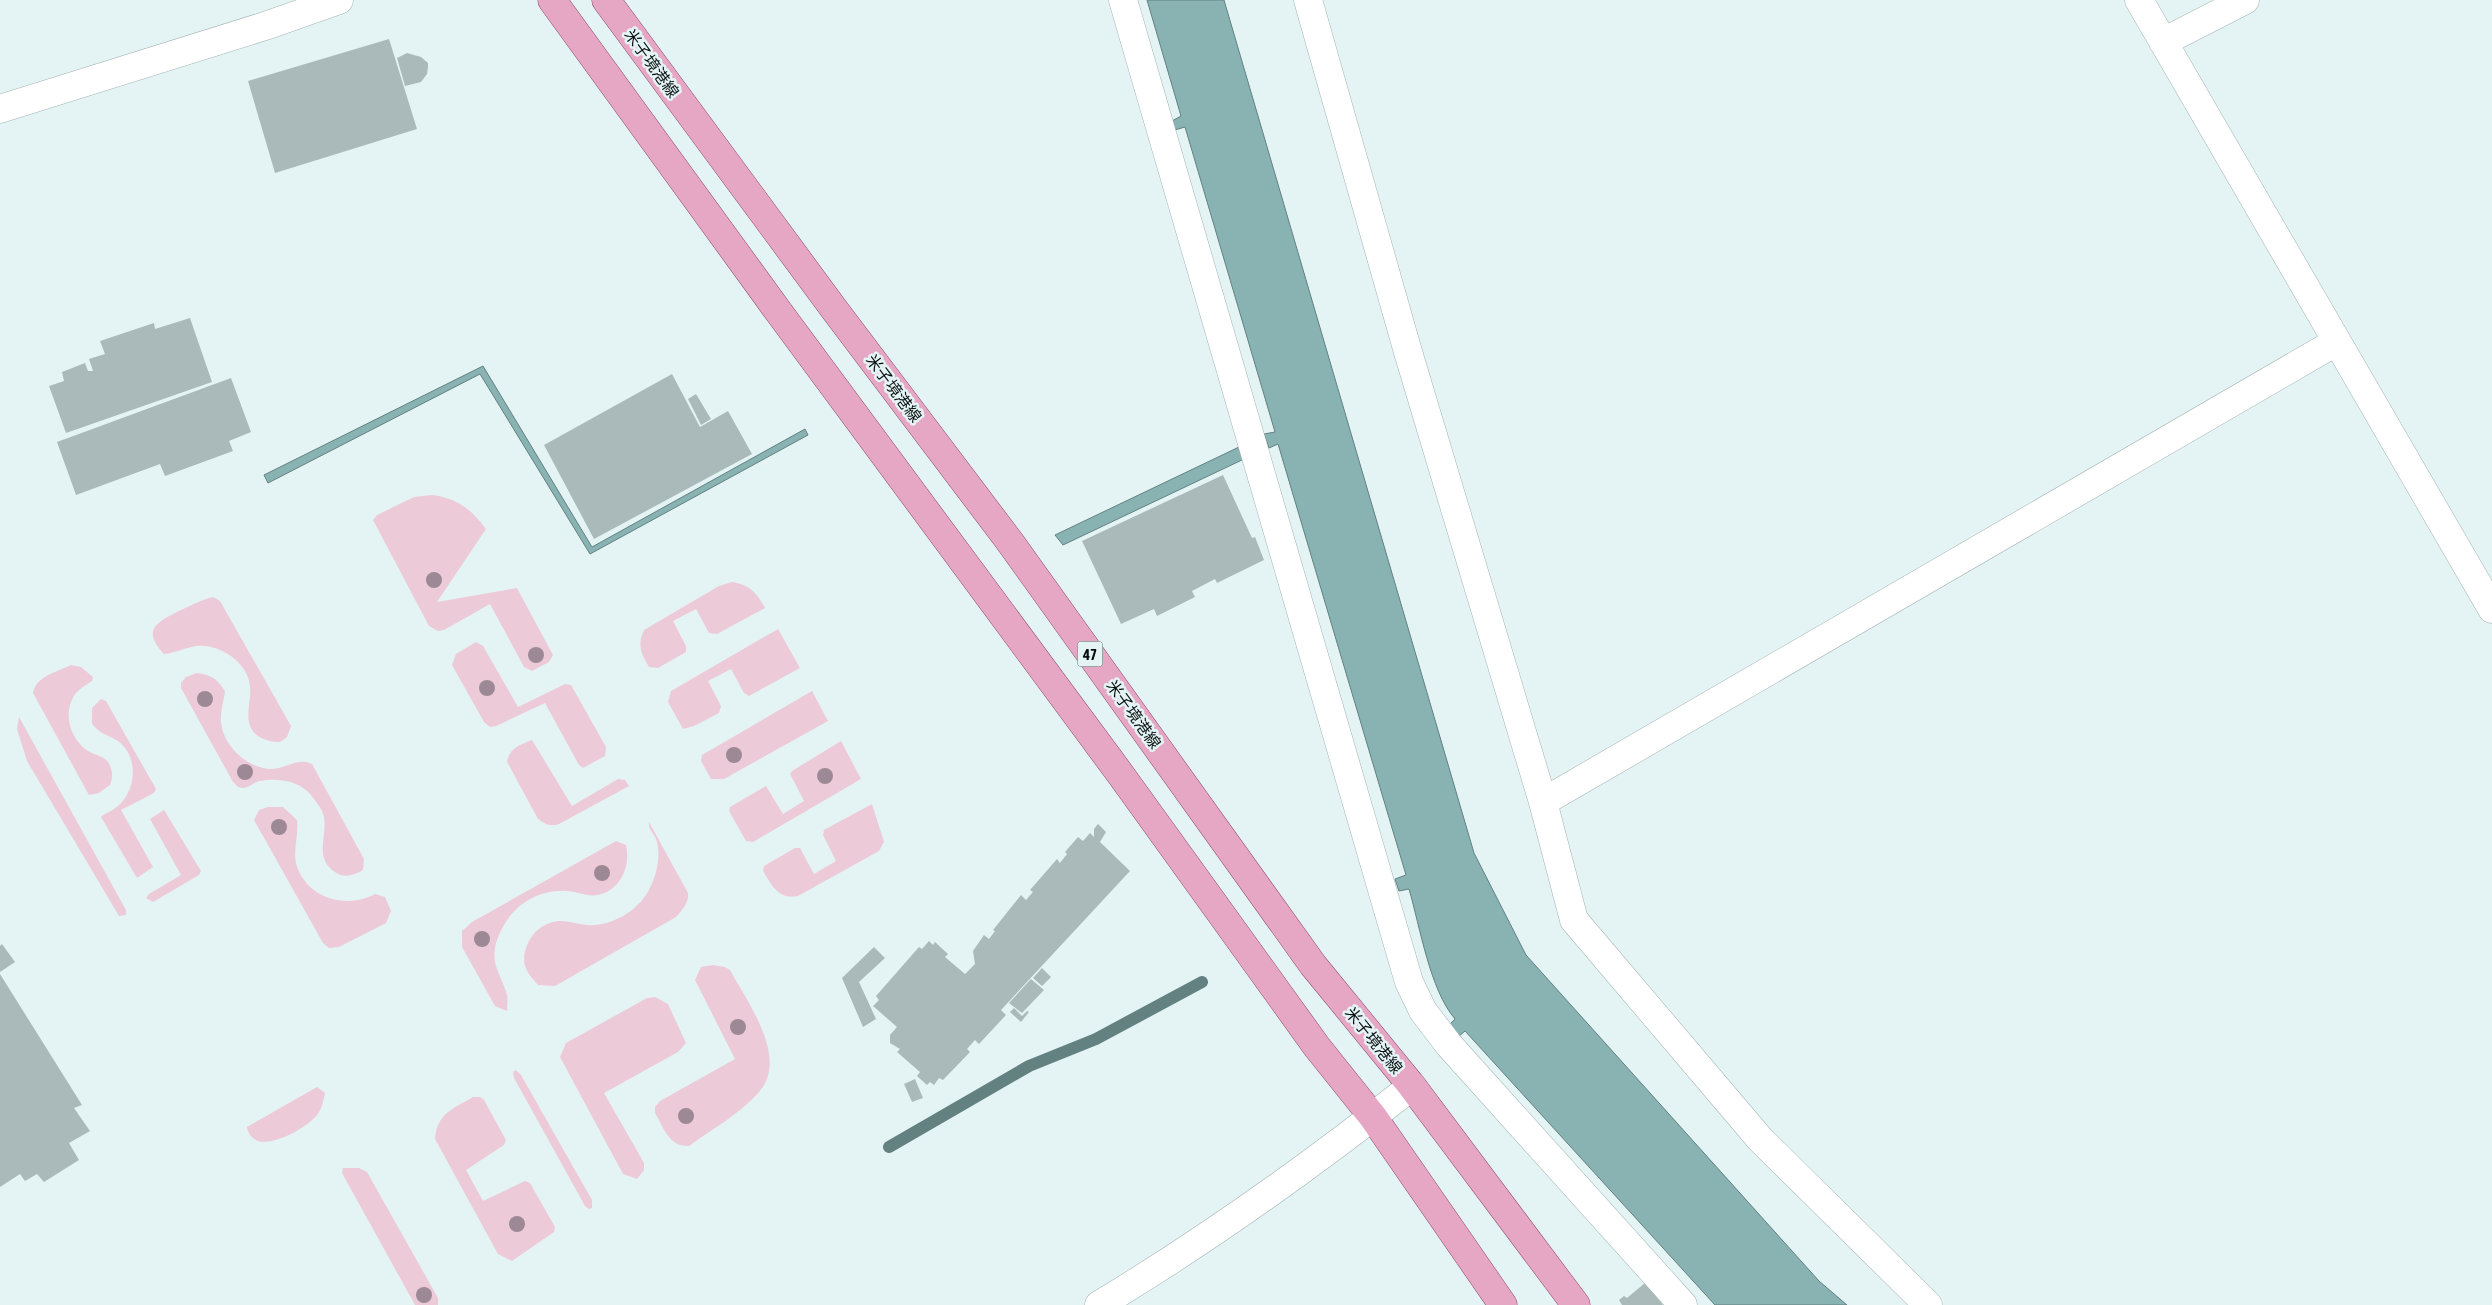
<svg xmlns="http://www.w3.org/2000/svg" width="2492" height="1305" viewBox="0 0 2492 1305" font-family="'Asap Condensed','Noto Sans JP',sans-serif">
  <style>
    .green { fill: #edcad8 }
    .water { fill: #89b2b2; stroke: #638181 }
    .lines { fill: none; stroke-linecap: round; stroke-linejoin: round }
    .stream { stroke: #638181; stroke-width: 12 }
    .building { fill: #aababa }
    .minor-casing { stroke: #a4b3b4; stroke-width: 29 }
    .major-casing { stroke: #8e4c6c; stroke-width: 29 }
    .minor { stroke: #fff; stroke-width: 28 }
    .major { stroke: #e6a7c5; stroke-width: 28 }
    .tree { fill: #9c8995 }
    .labels { text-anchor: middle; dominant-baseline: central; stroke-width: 5; stroke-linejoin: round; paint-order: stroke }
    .shield { fill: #e4f4f4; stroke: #4b5454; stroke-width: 1 }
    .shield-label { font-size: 15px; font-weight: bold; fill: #090f0f }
    .street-label { font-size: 16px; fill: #090f0f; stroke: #e4f4f4 }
  </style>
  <rect width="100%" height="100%" fill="#e4f4f4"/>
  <path class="green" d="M432 495C457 498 471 509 486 529L437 602 517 588 553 655 549 662 532 671 524 667 490 604 444 630 438 631 429 626 373 520 377 515 414 497Z
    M732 582C750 585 757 593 765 608L717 634 709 633 696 609 673 621 686 646V652L658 668 649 667C641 653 637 645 644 630L719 586Z
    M213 597 220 601 291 726 287 737 280 742C271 742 265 740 258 736 241 724 252 703 250 686 248 664 225 648 205 646 190 644 178 653 164 654 141 630 157 622 179 611 190 606 200 600 213 597Z
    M778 629 800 668 749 696 744 693 731 669 708 681 721 706 719 713 694 726 683 729 668 702 671 691Z
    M476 642 483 646 518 707 565 684 571 685 606 747 605 756 583 768 579 765 545 703 496 726 490 727 484 722 452 665 456 654Z
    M71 665 81 667 93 677 92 681C86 685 77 690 74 696 63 713 70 737 85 749 92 755 103 755 108 762 113 770 113 777 110 785L99 793 89 795 33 693C36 676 57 672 71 665Z
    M197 673C212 675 217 679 225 691 224 700 220 712 221 722 223 746 247 768 271 769 286 769 298 757 312 764L364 859 363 870C354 875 344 879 335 872 309 855 335 827 319 806 315 801 312 795 307 791 295 780 275 778 260 781 254 782 249 788 243 788 238 788 236 785 233 782L181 688V683L186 677Z
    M812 691 828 721 724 779H711L701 761 702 755Z
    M101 699 106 701 156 789 154 793 121 810 153 867 137 878 101 817C106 812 115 810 120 804 137 787 138 756 118 741 108 735 100 734 92 724V708Z
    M19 717 126 910V915L119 916 27 761 17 729Z
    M532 740 572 806 618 779 625 780 629 786 559 824C550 827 545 824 538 819L507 762C509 748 520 745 532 740Z
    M841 741 861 779 753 842 746 841 729 811 730 807 766 786 783 814 804 801 790 774 792 771Z
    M872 804 884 842 879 851 798 896C779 900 772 886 763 871L764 866 795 848H800L814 874 836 861 823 835 824 830Z
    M268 807H283L297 820C299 834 293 850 296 863 305 898 346 910 375 894L385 897 391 911 386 923 339 947 329 948 323 943 254 820 259 810Z
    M164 810 201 871 199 875 153 902 146 898 149 894 181 875 150 819Z
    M649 822 688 893C689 903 682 910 676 917L555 986 538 985C533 979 527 973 525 966 521 949 533 928 550 923 563 918 574 924 587 925 609 927 634 913 646 895 656 880 662 856 656 839 654 833 648 830 649 822Z
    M616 841 626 845C631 865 621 891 597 895 588 897 576 891 567 891 534 889 507 910 497 940 489 965 502 975 507 995 508 1000 507 1006 507 1011L495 1006 462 947V931L472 922Z
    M713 965 725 967 730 970C748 1003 789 1058 759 1092 740 1114 712 1129 689 1146 669 1147 664 1128 655 1113V1107L660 1101 735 1059 695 980 701 967Z
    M655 997 668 1004 686 1043 678 1052 604 1093 644 1163V1170L637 1179 623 1174 560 1057 566 1043 647 998Z
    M516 1070 521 1075 592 1200V1208L589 1209 585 1206 514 1078 513 1072Z
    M317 1087 325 1093C323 1101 322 1109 317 1115 306 1129 253 1160 247 1127Z
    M473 1097H480L484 1100 506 1140 504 1145 466 1170 483 1201 525 1181 530 1183 555 1227 554 1232 512 1261 498 1254 435 1139C437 1113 453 1109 473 1097Z
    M343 1168H359L367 1172 438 1298V1305H415L342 1173Z"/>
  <path class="water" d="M1147 0H1224L1474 853 1526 955 1819 1281 1847 1305H1715L1465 1031 1458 1037 1448 1026 1455 1019C1430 990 1420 927 1409 889L1399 891 1395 879 1406 875 1278 444 1269 448 1264 434 1275 432 1185 127 1175 130 1172 121 1181 116Z
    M483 366 592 547 805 429 808 435 590 554 480 374 268 483 264 475Z
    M1239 447 1244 459 1063 545 1055 535Z"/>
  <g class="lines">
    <path class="stream" d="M889 1147 1029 1066 1096 1039 1202 982"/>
  </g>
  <path class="building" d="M389 39 417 129 275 173 248 81Z
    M407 53 421 57 428 63V67L427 74 421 82 405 86 397 58Z
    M190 318 212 382 66 433 49 386 64 381 62 372 85 363 88 371H93L89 359 105 354 100 341 154 323 155 329Z
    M672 374 700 427 728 411 752 454 594 539 544 445Z
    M231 378 251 432 229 441 233 451 165 476 160 464 76 495 57 442Z
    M696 394 711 419 701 425 688 399Z
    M1223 475 1252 538 1255 537 1264 560 1217 583 1215 579 1192 591 1195 597 1157 616 1154 609 1121 624 1082 541Z
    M1098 824 1106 832 1100 842 1130 871 1001 1010 1006 1015 979 1044 975 1040 967 1049 970 1052 943 1080 939 1078 934 1085 930 1082 927 1085 917 1076 920 1072 897 1052 900 1049 890 1043V1035L897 1027 873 1006 879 1000 876 996 919 947 922 949 929 941 933 945 935 942 948 954 945 957 965 974 975 964 973 951 984 935 989 939 995 931 993 930 1021 895 1026 900 1033 892 1030 890 1057 859 1060 863 1067 854 1065 852 1078 837 1083 841 1090 833 1094 837V829Z
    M2 944 15 962 0 972V946Z
    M874 947 885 958 859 982 876 1019 863 1027 842 978Z
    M1042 968 1051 977 1042 986 1033 978Z
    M0 974 82 1105 74 1108 90 1131 69 1143 79 1160 44 1182 37 1174 25 1181 20 1174 0 1187Z
    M1031 979 1044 990 1022 1013 1009 1003Z
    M1014 1008 1022 1016 1027 1011 1029 1012 1021 1022 1010 1012Z
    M915 1079 923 1098 912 1102 904 1084Z
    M1645 1283 1663 1305H1622L1619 1300 1624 1296 1627 1298Z"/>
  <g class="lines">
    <g class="minor-casing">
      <path id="minor" d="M1123 0 1409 982 1423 1011 1449 1045 1683 1305
        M1308 0 1408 352 1543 802 1574 920 1760 1139 1928 1305
        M2139 0 2492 609
        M2163 42 2245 0
        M0 109 265 26 339 0
        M1543 802 2336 342
        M1099 1305C1207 1240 1312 1165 1412 1086"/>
    </g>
    <g class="major-casing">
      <path id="major" d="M552 0 778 311 1121 775 1317 1047 1373 1117 1503 1305
        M606 0 834 309 1010 542 1313 965 1412 1086 1576 1305"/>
    </g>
    <use href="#minor" class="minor"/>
    <use href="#major" class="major"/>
  </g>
  <g class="tree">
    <circle cx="434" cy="580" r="8"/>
    <circle cx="536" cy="655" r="8"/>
    <circle cx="487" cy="688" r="8"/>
    <circle cx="205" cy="699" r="8"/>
    <circle cx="734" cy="755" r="8"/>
    <circle cx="245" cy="772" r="8"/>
    <circle cx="825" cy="776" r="8"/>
    <circle cx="279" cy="827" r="8"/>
    <circle cx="602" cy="873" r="8"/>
    <circle cx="482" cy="939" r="8"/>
    <circle cx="738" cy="1027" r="8"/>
    <circle cx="686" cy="1116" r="8"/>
    <circle cx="517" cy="1224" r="8"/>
    <circle cx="424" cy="1295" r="8"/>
  </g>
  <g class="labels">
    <rect class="shield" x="1077.5" y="641.5" width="25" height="25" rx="4"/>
    <g class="shield-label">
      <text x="1090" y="654">47</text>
    </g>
    <g class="street-label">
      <text transform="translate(652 63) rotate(54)">米子境港線</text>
      <text transform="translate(894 388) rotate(53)">米子境港線</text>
      <text transform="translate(1134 714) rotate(54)">米子境港線</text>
      <text transform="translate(1374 1040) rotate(51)">米子境港線</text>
    </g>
  </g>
</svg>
